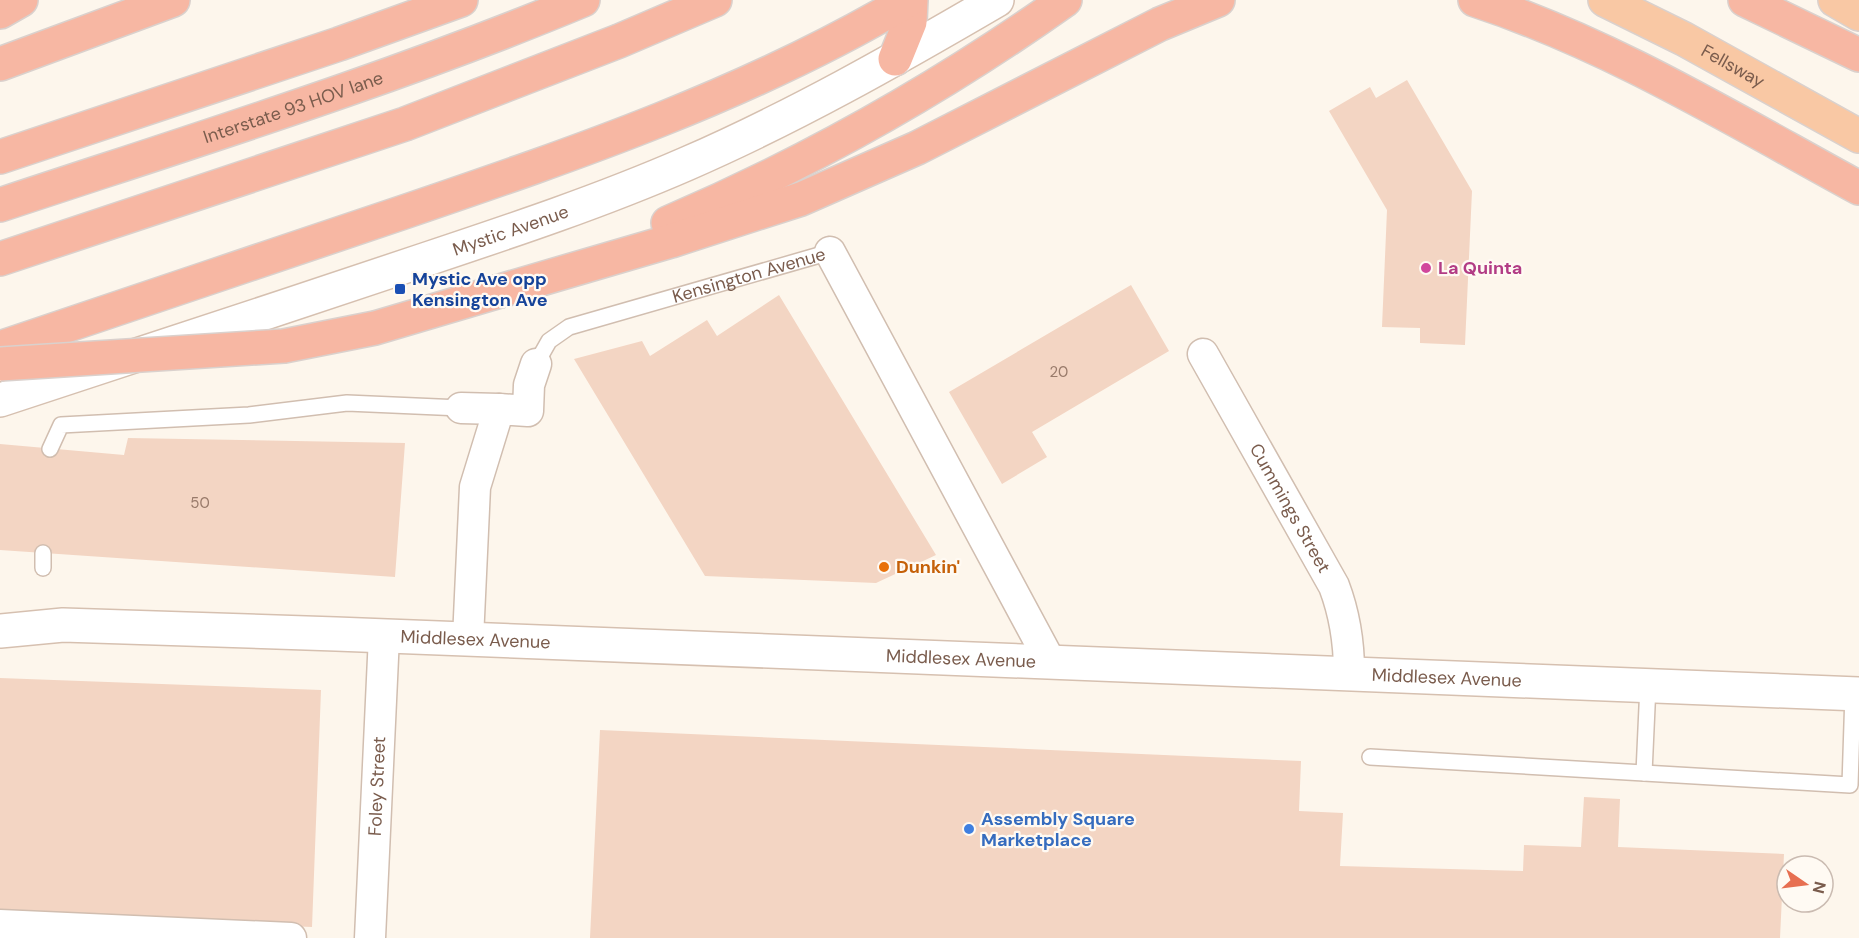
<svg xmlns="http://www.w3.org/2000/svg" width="1859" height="938" viewBox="0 0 1859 938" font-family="'DM Sans',sans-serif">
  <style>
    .building { fill: #f3d5c3 }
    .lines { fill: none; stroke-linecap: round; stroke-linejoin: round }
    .service-casing { stroke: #d1beb0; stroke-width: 18 }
    .minor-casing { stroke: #d1beb0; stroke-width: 33 }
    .secondary-casing { stroke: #d6c0b0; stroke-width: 36 }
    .trunk-casing { stroke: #dad1cd; stroke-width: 36 }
    .motorway-casing { stroke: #dad1cd; stroke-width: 36 }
    .service { stroke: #fff; stroke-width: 15 }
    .minor { stroke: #fff; stroke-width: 30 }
    .secondary { stroke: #fff; stroke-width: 33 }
    .trunk { stroke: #f9c8a4; stroke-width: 33 }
    .motorway { stroke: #f7b7a3; stroke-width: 33 }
    .motorway-bridge-casing { stroke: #dad1cd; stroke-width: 36; stroke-linecap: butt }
    .motorway-bridge { stroke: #f7b7a3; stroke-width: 33 }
    .hotel-dot { fill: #d1479c; stroke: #fffaf3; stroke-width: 2 }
    .transit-dot { fill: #1a4fb4; stroke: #fffaf3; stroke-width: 2 }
    .food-dot { fill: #e8710a; stroke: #fffaf3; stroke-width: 2 }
    .shop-dot { fill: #3f7fe0; stroke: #fffaf3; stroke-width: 2 }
    .labels { text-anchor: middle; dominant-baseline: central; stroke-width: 4.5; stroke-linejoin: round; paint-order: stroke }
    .number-label { font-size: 15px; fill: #987a6a }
    .street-label { font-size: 18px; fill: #7a5c4d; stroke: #fffaf3 }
    .hotel-label { font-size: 18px; font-weight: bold; fill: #b23c85; stroke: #fffaf3; text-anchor: start }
    .transit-label { font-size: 18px; font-weight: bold; fill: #164399; stroke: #fffaf3; text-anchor: start }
    .food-label { font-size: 18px; font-weight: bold; fill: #c56008; stroke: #fffaf3; text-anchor: start }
    .shop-label { font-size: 18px; font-weight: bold; fill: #366cbe; stroke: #fffaf3; text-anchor: start }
  </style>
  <rect width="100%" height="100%" fill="#fdf6ec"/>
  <path class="building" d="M1407 80 1472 191 1465 345 1420 343V328L1382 327 1387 210 1329 111 1370 87 1376 98Z
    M1131 285 1169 351 1032 432 1047 457 1002 484 949 392Z
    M779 295 936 555 876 583 705 576 574 359 642 341 650 356 707 320 717 336Z
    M128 438 405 443 395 577 0 550V444L124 455Z
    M0 678 321 690 312 927 0 915Z
    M600 730 1301 761 1299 811 1343 813 1340 866 1523 871 1524 845 1581 847 1584 797 1620 799 1618 847 1784 854 1780 938H590Z"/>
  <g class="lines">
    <g class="service-casing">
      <g id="service">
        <path id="s1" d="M536 364 549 341 569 327 830 252"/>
        <path d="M50 449 61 425 249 415 347 403 461 408"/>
        <path d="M43 568V553"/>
        <path d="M1370 757 1850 785 1853 693"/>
        <path d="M1644 773 1648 685"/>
      </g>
    </g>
    <g class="minor-casing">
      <g id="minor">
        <path d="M830 252 1051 663"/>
        <path id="s2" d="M1203 354 1334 586C1345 615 1349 641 1349 672"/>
        <path d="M461 408 499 409"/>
        <path d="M468 639 475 487 499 409 528 411 529 385 536 364"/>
        <path d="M0 925 291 938"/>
        <path id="s3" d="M370 938 384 636"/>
      </g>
    </g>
    <g class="secondary-casing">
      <g id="secondary">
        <path id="s4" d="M0 400C142 353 285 307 427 259 514 230 601 201 686 164 794 117 896 59 997 0"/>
        <path id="s5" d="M0 631 63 625 336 634 1859 694"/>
      </g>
    </g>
    <g class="trunk-casing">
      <g id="trunk">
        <path id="s6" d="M1605 0 1684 39 1859 136"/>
        <path d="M1835 0 1859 14"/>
      </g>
    </g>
    <g class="motorway-casing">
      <g id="motorway">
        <path d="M1475 0C1610 44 1734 120 1859 188"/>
        <path d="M1745 0 1859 55"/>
        <path d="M0 12 21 0"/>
        <path d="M895 59 910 22 911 0"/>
        <path d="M0 64 173 0"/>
        <path d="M0 157 339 44 461 0"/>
        <path id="s7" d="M0 205C196 140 393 79 583 0"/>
        <path d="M668 223C808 163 941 88 1065 0"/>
        <path d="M0 259 405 124 619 41 715 0"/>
        <path d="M500 291 671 241 801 199 917 148 1160 24 1218 0"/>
        <path d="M0 348C135 303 269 257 404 212 577 153 750 94 908 0"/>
      </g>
    </g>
    <use href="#service" class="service"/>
    <use href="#minor" class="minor"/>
    <use href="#secondary" class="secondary"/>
    <use href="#trunk" class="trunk"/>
    <use href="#motorway" class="motorway"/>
    <g class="motorway-bridge-casing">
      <path id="motorway-bridge" d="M0 364 284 346 375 328 500 291"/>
    </g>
    <use href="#motorway-bridge" class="motorway-bridge"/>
  </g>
  <circle class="hotel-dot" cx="1426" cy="268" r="6"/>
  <rect class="transit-dot" x="394" y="283" width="12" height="12" rx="3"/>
  <circle class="food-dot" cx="884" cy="567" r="6"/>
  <circle class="shop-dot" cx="969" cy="829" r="6"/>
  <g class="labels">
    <g class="number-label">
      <text x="1059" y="372">20</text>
      <text x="200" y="503">50</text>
    </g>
    <g class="street-label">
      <text stroke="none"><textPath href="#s6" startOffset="144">Fellsway</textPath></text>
      <text stroke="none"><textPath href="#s7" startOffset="309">Interstate 93 HOV lane</textPath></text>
      <text stroke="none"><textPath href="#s4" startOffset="538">Mystic Avenue</textPath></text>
      <text stroke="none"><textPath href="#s1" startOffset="238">Kensington Avenue</textPath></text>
      <text stroke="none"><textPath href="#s2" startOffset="177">Cummings Street</textPath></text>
      <text stroke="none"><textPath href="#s5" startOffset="476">Middlesex Avenue</textPath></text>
      <text stroke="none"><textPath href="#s5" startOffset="962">Middlesex Avenue</textPath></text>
      <text stroke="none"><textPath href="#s5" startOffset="1448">Middlesex Avenue</textPath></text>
      <text stroke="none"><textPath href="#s3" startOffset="152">Foley Street</textPath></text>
    </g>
    <g class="hotel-label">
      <text x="1438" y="268">La Quinta</text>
    </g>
    <g class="transit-label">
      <text x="412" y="279">Mystic Ave opp<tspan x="412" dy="21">Kensington Ave</tspan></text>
    </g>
    <g class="food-label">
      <text x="896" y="567">Dunkin'</text>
    </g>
    <g class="shop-label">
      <text x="981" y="819">Assembly Square<tspan x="981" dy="21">Marketplace</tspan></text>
    </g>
  </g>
  <g transform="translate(1805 884) rotate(104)"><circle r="28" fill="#fffaf3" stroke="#cabbb1" stroke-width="1.5"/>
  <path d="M0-4.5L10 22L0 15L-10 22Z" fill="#e76f51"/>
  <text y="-9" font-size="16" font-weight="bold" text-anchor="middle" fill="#7a5c4d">N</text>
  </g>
</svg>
